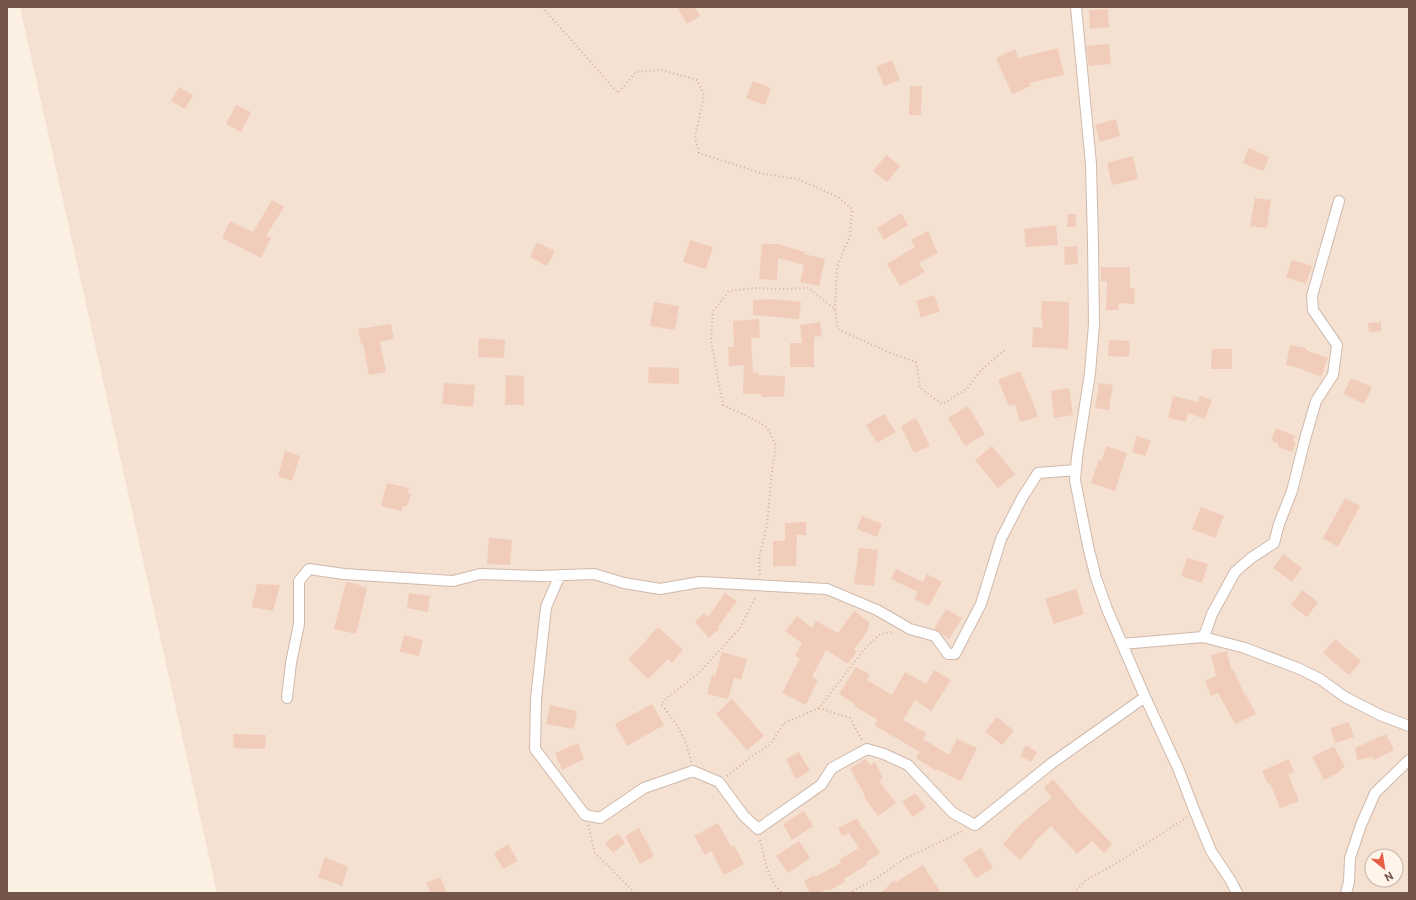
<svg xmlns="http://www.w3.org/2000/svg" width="1416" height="900" viewBox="0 0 1416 900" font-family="Roboto,sans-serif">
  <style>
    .residential { fill: #f4e1d1; fill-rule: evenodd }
    .building { fill: #f2ccba }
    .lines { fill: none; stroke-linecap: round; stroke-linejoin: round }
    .minor-casing { stroke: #d0b9ac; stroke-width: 12 }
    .path { stroke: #d6af9d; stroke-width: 2; stroke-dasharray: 1 3; stroke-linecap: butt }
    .minor { stroke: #fff; stroke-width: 10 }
  </style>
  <rect width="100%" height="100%" fill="#fcf0e2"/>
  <path class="residential" d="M20 7H1409V893H217ZM1372 856H1396V880H1372Z"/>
  <path class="building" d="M677 7H695L700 16 687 24Z
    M1108 9 1109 27 1090 29 1089 10Z
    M1109 44 1111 64 1089 66 1086 46Z
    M1058 48 1064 75 1029 83 1031 86 1012 94 996 58 1015 49 1018 58Z
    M892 60 900 80 884 86 876 67Z
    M753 81 771 88 765 105 746 98Z
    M910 86H922L921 115H909Z
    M179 87 193 95 185 109 171 101Z
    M236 105 251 112 241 132 226 124Z
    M1116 119 1120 136 1100 142 1095 125Z
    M1249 148 1269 157 1263 171 1243 163Z
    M886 155 900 166 887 182 873 171Z
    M1133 156 1138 179 1112 185 1107 163Z
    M1255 198 1271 200 1267 228 1250 226Z
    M272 200 284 207 266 236 271 238 261 258 222 238 230 221 253 232Z
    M901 213 908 225 884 240 877 228Z
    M1068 214H1076V227H1067Z
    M1056 225 1058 245 1026 247 1024 229Z
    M928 231 938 253 919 263 925 272 900 286 887 264 915 247 911 240Z
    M690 240 713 247 706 269 683 262Z
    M537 242 555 251 547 266 530 257Z
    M762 244H777L805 252 804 254 825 259 819 286 800 282 804 265 778 258 777 280 759 279Z
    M1077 246 1078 264 1065 265 1064 247Z
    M1292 260 1312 266 1306 284 1286 277Z
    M1101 267H1130V288L1135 289 1134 304 1119 303 1118 310H1106L1107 281H1101Z
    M934 295 940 311 921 318 916 301Z
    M774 299 801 302 799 319 753 315V300Z
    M1042 301 1069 302V330L1068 349 1032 347 1033 327 1043 328 1041 315Z
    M654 302 679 306 675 330 650 326Z
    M759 319 760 338H751L753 373H758V375L785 376 784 397H761V394H743L744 365 729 366 728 347H734L733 321Z
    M820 322 822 336 814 337V367H790V343H802L800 325Z
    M1381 322V331L1369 332 1368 323Z
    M391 324 394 339 380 342 386 372 369 375 363 344H361L358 329Z
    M479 338 505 340 504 358 478 357Z
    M1109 340 1130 341 1129 357 1108 356Z
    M1290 345 1306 348V350L1328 358 1321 377 1296 367 1286 365Z
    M1212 349H1232V369H1211Z
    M649 367 679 368V384L648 383Z
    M1020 371 1035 408 1038 417 1020 422 1015 404 1009 406 998 380Z
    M506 375 524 376V405H505Z
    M1351 378 1372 387 1364 404 1343 394Z
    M444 383 475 385 473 407 442 404Z
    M1099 383 1113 385 1109 410 1095 408Z
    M1069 388 1073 415 1054 418 1051 391Z
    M1173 396 1198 402 1200 396 1212 400 1205 419 1188 413 1186 422 1168 418Z
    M968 406 985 434 965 446 948 418Z
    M884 414 896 432 877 443 866 425Z
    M916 418 930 446 914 453 901 426Z
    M1276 428 1295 436 1293 441 1296 442 1292 452 1278 447 1279 444 1271 440Z
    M1137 436 1151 441 1145 456 1132 452Z
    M992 446 1015 474 998 488 975 460Z
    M1106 446 1127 453 1115 491 1091 483 1099 459 1102 460Z
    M285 451 300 456 292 481 278 476Z
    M387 483 409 488 408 493 411 494 407 506H403L401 511 381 506Z
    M1345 498 1360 506 1338 547 1323 538Z
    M1201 507 1224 516 1215 538 1192 529Z
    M862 516 882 524 877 537 857 529Z
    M806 522V535H797L796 566H773V541H785V523Z
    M489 538 512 540 510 565 487 564Z
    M859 548 878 550 874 586 854 584Z
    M1283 554 1302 568 1292 582 1273 568Z
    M1187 558 1208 564 1202 583 1181 576Z
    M896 569 923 582 927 574 942 582 929 606 914 599 918 592 891 579Z
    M346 582 360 585V586L367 588 356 634 334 629Z
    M257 584 280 585 273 611 252 607Z
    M1076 589 1084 614 1054 624 1045 599Z
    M1302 590 1318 602 1307 617 1291 605Z
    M409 593 430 596 428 612 407 608Z
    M725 593 737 601 718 627 719 629 709 638 695 622 704 613 708 617Z
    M946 609 962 618 949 639 937 630 934 629Z
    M854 611 869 622 868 630 854 650 857 651 848 664 826 650 812 677 818 680 806 705 782 693 800 658 795 656 802 643 785 631 797 616 812 628 816 621 838 633Z
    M658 627 683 650 672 663 668 659 648 679 628 659 647 640H646Z
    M404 635 423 640 419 656 400 652Z
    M1335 639 1361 661 1349 675 1323 653Z
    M1227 651 1231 669H1233L1245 696 1246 695 1256 714 1235 724 1218 693 1211 696 1205 681 1216 676 1211 655Z
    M722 652 747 659 741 680 734 678 728 699 707 694 712 675 715 676Z
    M856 667 870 675 867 680 892 695 905 672 926 684 934 670 951 680 931 711 915 700 903 720 926 733 923 739 949 755 957 739 977 748 961 781 937 769 936 771 916 758 920 752 874 725 878 720 854 706 855 704 839 694Z
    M732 699 764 736 747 750 716 714Z
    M652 704 664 725 627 746 615 724Z
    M550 705 577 711 574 729 546 724Z
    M997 717 1014 731 1002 745 985 732Z
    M1349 722 1354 737 1335 743 1330 728Z
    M233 734 266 735 265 749 234 748Z
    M1386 734 1394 750 1374 760 1372 757 1357 760 1355 748Z
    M578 743 584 759 562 770 555 753Z
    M1026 745 1037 752 1031 762 1020 756Z
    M1334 746 1345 767 1340 770 1341 771 1324 780 1312 757Z
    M799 752 810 771 796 779 786 759Z
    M866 759 870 765 875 762 883 778 879 781 896 803 878 816 864 797 865 796 850 768Z
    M1289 759 1294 772 1288 774 1299 801 1280 808 1270 783 1268 784 1262 771Z
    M1053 779 1079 810 1112 844 1104 853 1092 841 1077 854 1051 826 1034 842 1035 843 1020 860 1003 844 1019 826 1041 806 1052 798 1044 788Z
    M915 793 926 807 913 817 902 802Z
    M804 811 813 826 792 840 783 824Z
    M857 818 863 830 864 829 880 853 866 862 868 864 844 879 845 882 828 891 827 889 819 893H810L804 881 814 875 815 877 841 863 839 860 859 848 849 833 842 836 838 828Z
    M718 823 731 847 734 845 744 864 724 875 711 851 705 855 694 836Z
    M639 828 654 856 640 864 625 836Z
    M618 833 625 843 613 853 605 843Z
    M799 841 810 858 788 873 776 856Z
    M508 844 518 861 503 869 494 853Z
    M981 848 993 868 976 878 963 859Z
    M325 857 348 867 342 886 318 877Z
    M923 865 941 893H881L894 880 896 882Z
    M440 877 447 893H431L426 883Z"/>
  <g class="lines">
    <g class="minor-casing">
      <path id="minor" d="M1076 7 1091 164 1093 244 1094 324 1090 373 1077 457 1075 480 1088 546 1096 578 1107 609 1145 697 1178 768 1195 812 1211 851 1231 881 1237 893
        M560 575 546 607 536 699 535 749 585 815 600 818 644 788 693 771 719 782 744 816 758 829 821 785 832 768 867 749 884 754 908 765 953 813 975 825 1052 763 1145 697
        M1203 637 1206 631 1212 614 1235 572 1251 558 1274 543 1279 524 1292 491 1305 439 1316 401 1333 375 1337 345 1313 310 1312 296 1339 201
        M1122 644 1203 637 1245 648 1300 669 1320 679 1345 697 1380 715 1409 726
        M287 698 291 663 299 624V581L309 569 344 574 453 581 480 574 539 576 594 574 624 583 660 589 700 582 827 589 877 610 910 629 935 636 948 654H955L981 604 1001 539 1022 498 1038 473 1076 470
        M1346 893 1349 882 1350 858 1361 825 1375 793 1409 760"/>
    </g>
    <path class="path" d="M542 7 618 93 636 72 662 70 697 80 704 95 695 137 699 153 764 174 798 179 838 197 852 209 850 236 837 267 835 309
      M760 575 759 558 767 525 772 471 776 446 767 427 745 415 723 405 711 341 713 311 729 291 755 288 781 289 809 288 835 309 838 329 890 353 916 362 920 388 942 404 967 389 980 371 1006 349
      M819 708 850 718 862 740
      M691 762C686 737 677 724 661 704L668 697 698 674 740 628 756 596
      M727 776 752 756 770 745 784 723 819 708 866 647 880 634 893 632
      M588 825 595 853 635 893
      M760 840C765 859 767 879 782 893
      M849 893 877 878 904 859 963 831
      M1074 893 1086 880 1114 865 1187 817"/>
    <use href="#minor" class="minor"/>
  </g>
  <rect width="1416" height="900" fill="none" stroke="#745549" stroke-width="16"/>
  <g transform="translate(1384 868) rotate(150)"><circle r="19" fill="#fff4e9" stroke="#c7b4a9"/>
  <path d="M0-3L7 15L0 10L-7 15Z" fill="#e75d46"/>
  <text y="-6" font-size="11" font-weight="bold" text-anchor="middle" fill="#745549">N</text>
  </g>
</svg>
